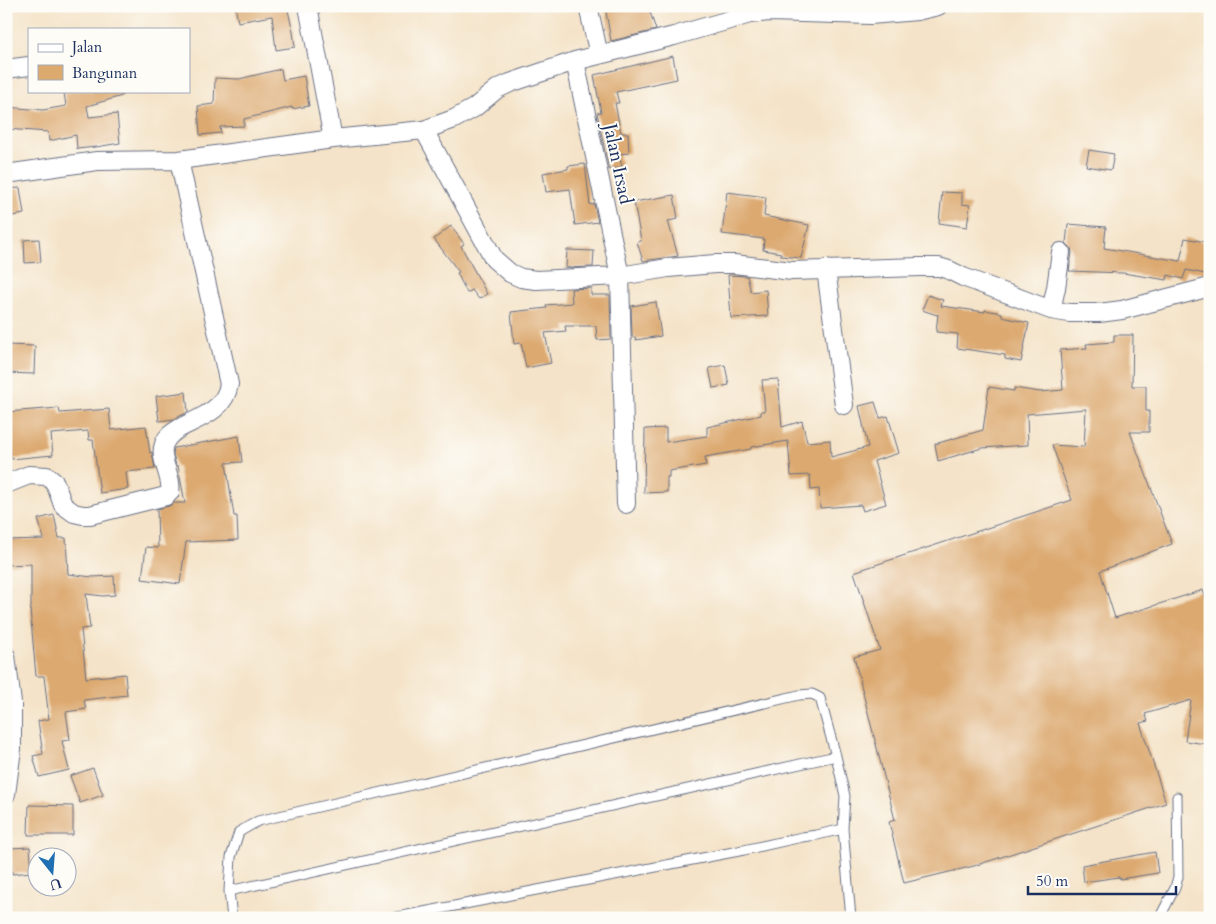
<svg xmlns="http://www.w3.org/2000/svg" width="1216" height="924" viewBox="0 0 1216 924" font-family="Cardo,serif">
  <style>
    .building { fill: #dca96f }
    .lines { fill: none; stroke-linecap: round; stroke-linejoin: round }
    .lane-casing { stroke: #676e83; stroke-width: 11 }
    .street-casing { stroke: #676e83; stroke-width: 20 }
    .lane { stroke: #fff; stroke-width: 9 }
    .street { stroke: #fff; stroke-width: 18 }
    .labels { text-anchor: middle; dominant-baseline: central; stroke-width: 4; stroke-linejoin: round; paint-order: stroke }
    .street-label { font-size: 19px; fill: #1b2f5e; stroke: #fdfcf7 }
  </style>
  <rect width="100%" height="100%" fill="#fdfcf7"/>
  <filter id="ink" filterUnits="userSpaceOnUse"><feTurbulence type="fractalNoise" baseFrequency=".02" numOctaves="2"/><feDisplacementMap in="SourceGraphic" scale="10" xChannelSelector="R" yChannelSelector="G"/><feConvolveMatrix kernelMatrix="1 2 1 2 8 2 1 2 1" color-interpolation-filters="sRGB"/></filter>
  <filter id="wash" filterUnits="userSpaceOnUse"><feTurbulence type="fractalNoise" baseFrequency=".0096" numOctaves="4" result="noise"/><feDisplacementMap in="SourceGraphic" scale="20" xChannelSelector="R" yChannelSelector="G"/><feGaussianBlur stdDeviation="1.12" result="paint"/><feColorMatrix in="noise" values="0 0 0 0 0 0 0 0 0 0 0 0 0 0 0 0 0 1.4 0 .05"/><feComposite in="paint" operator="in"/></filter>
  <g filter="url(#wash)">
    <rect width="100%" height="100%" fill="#f4e3c8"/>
    <g id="blocks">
      <path class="building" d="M235 6H287L293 32 295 47 276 50 272 16 238 22Z
        M605 6H648L656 30 611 41Z
        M673 56 677 79 616 92 619 103H615L621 133H628L629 153 619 154 622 167 609 170 597 113 601 112 594 75Z
        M281 69 283 80 304 76 309 106 292 109V107L244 119V126L220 127 221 133 200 135 198 106 214 104 215 78 239 79Z
        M77 91H121L122 96 87 106 89 117 117 114 120 143 96 147 77 149 76 135 49 141 48 132 6 129V107L43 110 66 106 64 93Z
        M1089 150 1114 154 1111 170 1086 166Z
        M585 164 590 205 594 204 598 222 575 225 570 189 546 192 543 173 568 169V166Z
        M20 188 24 214 6 217V189Z
        M727 192 766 197 764 216 809 225 801 258 781 256V253L763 250 764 239 722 234Z
        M942 192 962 193V204L970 205 967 227 939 223Z
        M674 195 678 219 668 221 678 256 643 261 637 242 641 241 634 202Z
        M1068 224 1106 227 1104 248 1180 261 1185 238 1210 243V275L1186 270 1183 279 1168 275 1167 280 1123 273 1069 271 1072 253 1071 248 1066 243Z
        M451 226 464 244 461 246 487 294 479 299 472 290 467 293 457 273 459 272 434 239Z
        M39 239 41 262 25 263 24 240Z
        M567 250 594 251 593 267 566 268Z
        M728 275 747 276 751 292 766 290 768 316 731 318Z
        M591 288V295H610L611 339 597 340 596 326H565L566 331 545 333 551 363 526 368 521 343 514 344 511 312 547 308 546 305 572 303 571 289Z
        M928 295 943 300 941 306 985 312V310L1002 313V317L1029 323 1021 362 1005 359V355L957 348 958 334 936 332 938 314 937 315 922 310Z
        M656 302 661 336 636 340 635 337H632L631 306Z
        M1114 335H1133L1132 386H1146V411H1149V432H1130L1172 544 1100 571 1115 618 1203 590 1210 611V715L1206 744 1185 741 1191 700 1145 714 1148 721 1140 723 1166 803 974 866 904 883 889 822 895 820 854 657 880 650 854 572 1072 500 1052 445 1084 447 1086 409 1027 414 1028 445 982 448 938 461 935 444 983 430 989 387 1014 391V388L1040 392 1063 390 1060 350 1087 348 1086 344 1114 342Z
        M6 345 35 346 34 374 6 373Z
        M725 365 729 385 713 388 709 368Z
        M778 379 782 427 802 421 807 442 830 440 831 457 868 447 859 406 875 402 880 418 888 416 899 453 874 461 886 504 863 511 861 505 820 508 819 489 811 490 810 475 791 476 788 441 751 447V449L705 457 706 465 669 471V477H667V492L644 493 645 429 666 428V442L707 436V427L761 415V411H765L762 380Z
        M186 392 188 412 174 419 159 421 156 396Z
        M59 408 60 413 109 409 111 430 146 426 150 453 152 452 155 469 126 472 128 489 100 493 93 440H89L88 431 51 434 53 455 11 459 9 438H6V412Z
        M239 436 242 462 226 463 234 516H237L238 540 186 542 180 584 142 579 146 547 158 548 157 509 169 506 174 503H185L178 466H176L173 454 174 448Z
        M54 515 59 538H66L68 574 92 577 114 576 115 595 103 596 86 594 90 628 81 629 86 678 125 674 127 695 84 700 86 709 66 712 70 740 62 741 69 770 39 777 33 756 43 754 38 721 49 719 44 676H36L30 609 31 608V564L6 565V540L44 539 38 519Z
        M93 768 103 795 80 803 70 776Z
        M29 805 73 806V835H28Z
        M30 847 32 872 12 874 10 848Z
        M1155 852 1158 873 1120 879 1119 877 1084 882 1082 865Z"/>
    </g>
  </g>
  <g filter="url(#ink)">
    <use href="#blocks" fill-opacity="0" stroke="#676e83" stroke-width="1"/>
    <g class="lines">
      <g class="lane-casing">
        <path id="lane" d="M229 891 836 756
          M232 918 229 891 231 857 239 832 258 821 799 695 812 694 820 698 836 756 845 796 843 829
          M392 918 744 850 802 837 817 835 843 829 851 918
          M1161 918 1162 913 1175 888 1178 877 1177 797"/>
      </g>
      <g class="street-casing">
        <path id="street" d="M308 6 333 139
          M588 6 599 55
          M575 61 620 276 626 504
          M6 69 29 66
          M424 130 494 259 510 273 521 278 536 280 620 276 668 268 715 264H734L792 271 920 267H939L949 270 963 277 1051 310 1069 313H1099L1122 310 1210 287
          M6 174 97 161 179 160 333 139 424 130 454 119 474 108 497 89 510 83 575 61 674 36 750 14 769 12 870 15 917 11 938 6
          M826 269 844 405
          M1051 310 1056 288 1061 252
          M6 484 29 475 47 476 55 483 63 505 74 513 83 515H90L166 496 170 492C173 476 158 459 164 444 167 436 173 432 180 428 201 417 225 410 229 384L179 160
          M6 656 12 703V749L6 794"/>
      </g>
      <use href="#lane" class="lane"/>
      <use href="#street" class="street"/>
    </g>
  </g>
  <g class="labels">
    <g class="street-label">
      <text transform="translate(618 164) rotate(78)">Jalan Irsad</text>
    </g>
  </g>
  <rect width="1216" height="924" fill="none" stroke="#fdfcf7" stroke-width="25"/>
  <rect x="28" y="28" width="162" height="65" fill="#fdfcf7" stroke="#a3aaba"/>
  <rect x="38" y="44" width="25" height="8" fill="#ffffff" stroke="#a3aaba"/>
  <text x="72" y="52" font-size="15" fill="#1b2f5e">Jalan</text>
  <rect x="38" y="65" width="25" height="15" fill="#dca96f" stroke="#a3aaba"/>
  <text x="72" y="78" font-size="15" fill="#1b2f5e">Bangunan</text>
  <g transform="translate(52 872) rotate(163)"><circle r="24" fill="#fdfcf7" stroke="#a3aaba"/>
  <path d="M0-4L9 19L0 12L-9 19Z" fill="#1f6fb2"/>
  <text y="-8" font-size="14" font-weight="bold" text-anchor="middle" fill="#1b2f5e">U</text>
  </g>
  <path d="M1028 886v8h148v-8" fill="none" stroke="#1b2f5e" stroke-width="2.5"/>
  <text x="1036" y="886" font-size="15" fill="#1b2f5e" stroke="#fdfcf7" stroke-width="4" paint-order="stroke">50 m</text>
</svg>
